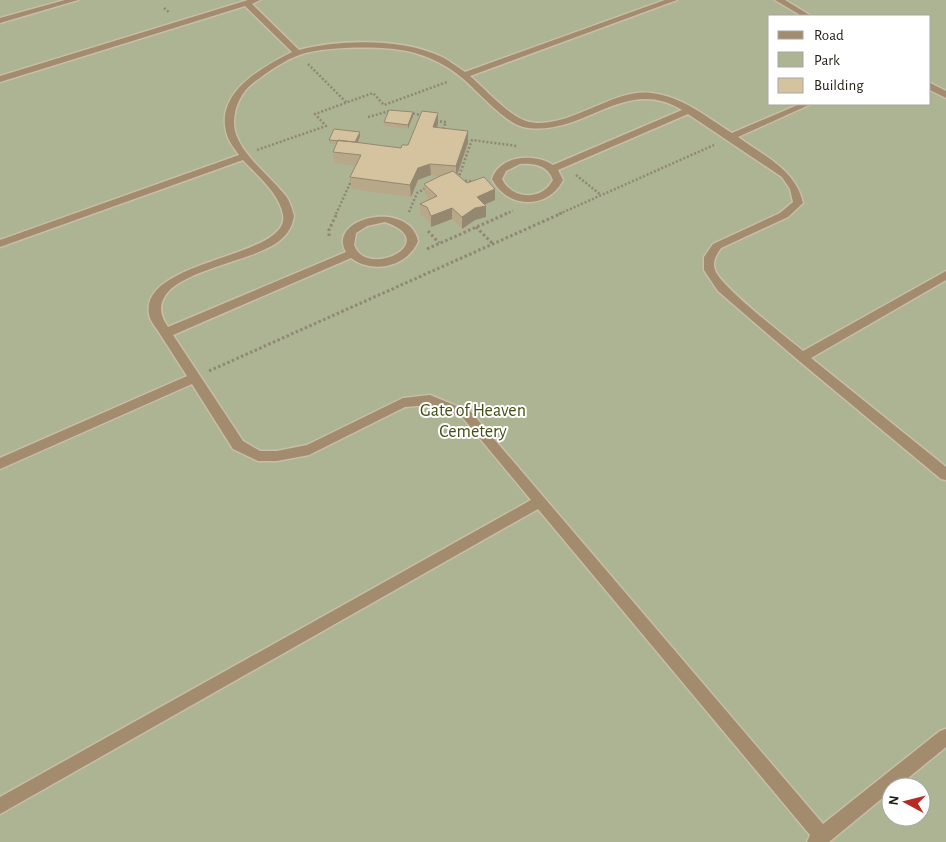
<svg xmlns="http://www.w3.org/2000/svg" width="946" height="842" viewBox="0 0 946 842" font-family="'Alegreya Sans',sans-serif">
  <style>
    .green { fill: #acb493; fill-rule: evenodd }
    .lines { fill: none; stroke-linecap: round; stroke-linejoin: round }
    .minor-casing { stroke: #c8bda6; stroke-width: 3 }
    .path-far1 { stroke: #908774; stroke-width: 2.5; stroke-dasharray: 2 2; stroke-linecap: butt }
    .path { stroke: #908774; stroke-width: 3; stroke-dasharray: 2.5 2.5; stroke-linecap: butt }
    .minor { fill: #a38b6e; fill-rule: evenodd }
    .wall { fill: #b7a88a }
    .shaded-wall { fill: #958870 }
    .building { fill: #d5c3a0; stroke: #958870 }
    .labels { text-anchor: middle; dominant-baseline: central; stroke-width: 4; stroke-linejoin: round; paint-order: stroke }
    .park-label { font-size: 18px; fill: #444e13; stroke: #fff }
  </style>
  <rect width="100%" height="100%" fill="#ede0c6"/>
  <path class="green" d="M0 0H946V842H0ZM770 16H930V104H770ZM891 787H921V817H891Z"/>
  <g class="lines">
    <g class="minor-casing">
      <path id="minor" d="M65 0H78L0 23V18Z
        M248 0H260L252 4 299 50C339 39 404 38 442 57 450 61 457 67 465 72L665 0H677L470 76C484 88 509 116 526 121 565 133 611 88 651 93 682 96 706 117 732 133L800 104H811L738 137C764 156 796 170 803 203L788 217 721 248C716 255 712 262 715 270 720 286 786 337 803 351L946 271V280L811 358 946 467V480L941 479 798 360 718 291 704 270V257L713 244 780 213 793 202 790 189 782 177 688 114 558 170 563 180C548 210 507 209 492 179 500 155 534 153 553 165L682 110C625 74 582 139 523 127 505 123 477 90 461 77 448 66 432 58 415 53 389 45 328 46 302 54 284 60 268 72 253 83 238 94 229 119 237 137 247 160 270 176 285 195 290 201 292 209 294 216 292 228 286 237 275 244 249 261 180 271 165 296 158 307 161 317 168 327L346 252C326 217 409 199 418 241 408 266 374 275 351 258L173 335 243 441 260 451H277L307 445 403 398 430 395 471 412 823 824 940 731 946 729V747L897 787H891V791L829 842H807L810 835 538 509 0 814V797L531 500 463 418 429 405 405 407 309 455 277 461H258L233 449 192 384 0 469V458L187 376C178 362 169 348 160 334 157 329 152 323 150 318 132 259 291 259 283 215 280 194 257 175 243 160L0 247V240L239 155C235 149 229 142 227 135 214 93 261 68 292 52L245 6 0 82V76ZM520 164C534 163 548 165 553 180 542 201 512 200 502 179L506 171ZM385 222C444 242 366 280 354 245L356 233 367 226Z
        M775 0H785L811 16H802Z
        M930 83 946 91V98L930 90Z"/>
    </g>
    <path class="path-far1" d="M164 8 170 13
      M308 64 347 103
      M409 113 422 115
      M368 117 390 111
      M436 121 446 122 442 131
      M257 150 326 126 315 114 373 93 384 105 447 82
      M576 175 601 195
      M458 179 472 140 517 146
      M461 180 474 182
      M409 212 417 193 426 188
      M336 214 352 179
      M505 214 513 211
      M559 214 714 145"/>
    <path class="path" d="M476 227 492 243
      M428 231 439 243
      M329 236V230L337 213
      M427 249 508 213
      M209 371 562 213"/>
    <use href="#minor" class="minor"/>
  </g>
  <path class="wall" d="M413 112V116L408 129 384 126V122Z
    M438 124 437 128 468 131V143L457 175 467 183 495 200 485 204 486 206V217L475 220 462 229 452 219 431 227 427 219 420 215V204L429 199 425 195 424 184 440 176 431 175 418 180 411 197 352 189 350 177 356 166 334 163 333 152 336 144H329V140L360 132V136L357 143 401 148 408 145Z"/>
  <path class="shaded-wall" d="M413 112V116L408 129V125Z
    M438 113V124L434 139 433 127Z
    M468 131V143L456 178V166Z
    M360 132V136L356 147 355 143Z
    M430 164 431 175 418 180 411 197 410 185 418 168Z
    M495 189V200L477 208V197Z
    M486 206V217L475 220 462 229V217L475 208Z
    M452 208V219L431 227V216Z"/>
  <path class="building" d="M389 110 413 112 408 125 384 122Z
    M422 111 438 113 433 127 468 131 456 166 430 164 418 168 410 185 350 177 361 155 333 152 338 140 401 148 402 145H408Z
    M334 129 360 132 355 142 329 140Z
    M453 171 467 183 484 177 495 189 477 197 486 206 475 208 462 217 452 208 431 216 427 207 420 204 437 196 424 184 440 176Z"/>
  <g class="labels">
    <g class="park-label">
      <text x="473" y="411">Gate of Heaven<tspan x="473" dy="21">Cemetery</tspan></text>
    </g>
  </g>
  <rect x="768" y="15" width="162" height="90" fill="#ffffff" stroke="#a7a5a1"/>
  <rect x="778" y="31" width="25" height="8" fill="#a38b6e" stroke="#a7a5a1"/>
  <text x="814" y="40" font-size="15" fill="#221d13">Road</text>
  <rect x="778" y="52" width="25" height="15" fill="#acb493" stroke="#a7a5a1"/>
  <text x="814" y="65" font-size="15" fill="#221d13">Park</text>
  <rect x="778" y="78" width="25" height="15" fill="#d5c3a0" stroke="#a7a5a1"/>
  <text x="814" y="90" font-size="15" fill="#221d13">Building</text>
  <g transform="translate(906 802) rotate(277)"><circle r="24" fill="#ffffff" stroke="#a7a5a1"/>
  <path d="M0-4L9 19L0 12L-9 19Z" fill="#b72923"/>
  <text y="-8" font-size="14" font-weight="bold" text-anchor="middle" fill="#221d13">N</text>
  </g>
</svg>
